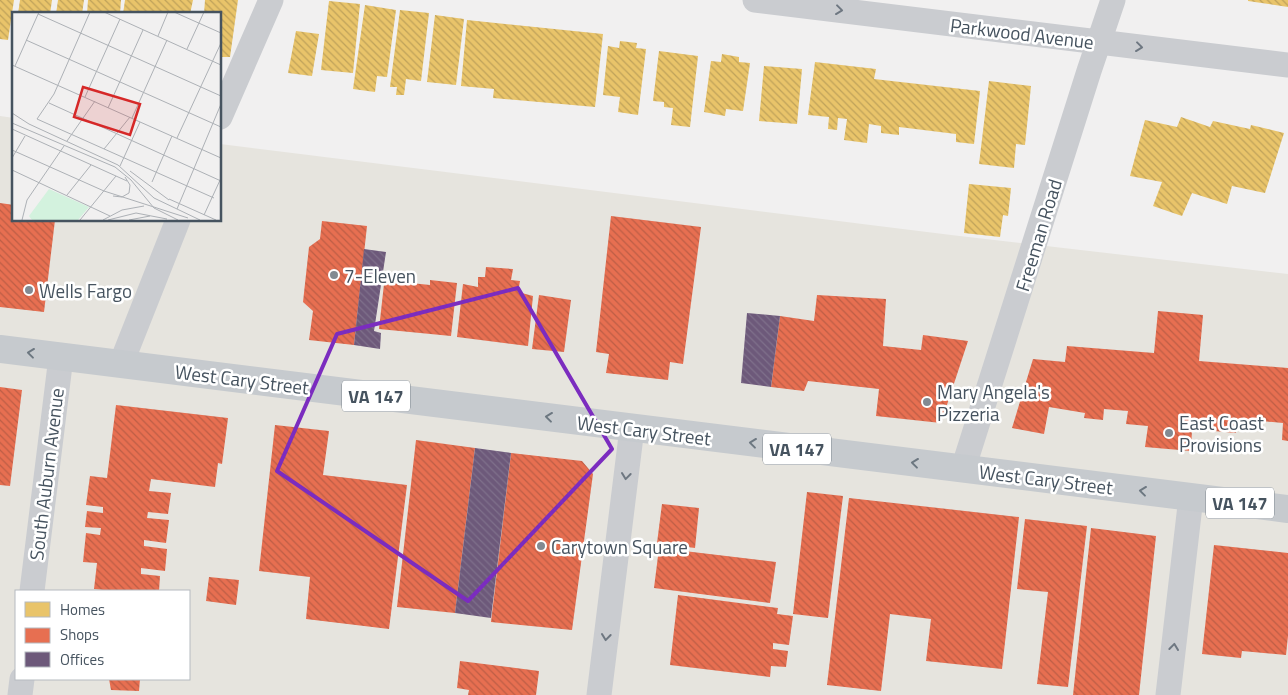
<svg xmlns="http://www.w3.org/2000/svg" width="1288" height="695" viewBox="0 0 1288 695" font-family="'Titillium Web',sans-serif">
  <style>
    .commercial { fill: #e6e4de; fill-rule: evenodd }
    .homes { fill: url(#homes-back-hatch) }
    .shops { fill: url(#shops-back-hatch) }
    .offices { fill: url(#offices-back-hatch) }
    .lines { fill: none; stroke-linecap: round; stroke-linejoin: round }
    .minor { stroke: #caccd0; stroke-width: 25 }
    .primary { stroke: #c6cace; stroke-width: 28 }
    .oneway { stroke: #6e7781 }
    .oneway2 { stroke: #6c7780 }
    .marked { fill: none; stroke: #7b2cbf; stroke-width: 4; stroke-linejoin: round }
    .poi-dot { fill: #828a92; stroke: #fff; stroke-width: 2 }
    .labels { text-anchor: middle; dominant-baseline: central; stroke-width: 5; stroke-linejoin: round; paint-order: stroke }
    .shield { fill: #fff; stroke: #7e878f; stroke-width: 1 }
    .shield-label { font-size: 18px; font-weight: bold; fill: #46535f }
    .street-label { font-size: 19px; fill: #46535f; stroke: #fff }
    .poi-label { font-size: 19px; fill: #46535f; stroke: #fff; text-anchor: start }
    .inset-road { fill: none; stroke: #adb1b6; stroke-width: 1 }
    .view { fill: #d62828; fill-opacity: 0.15; stroke: #d62828; stroke-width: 2.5 }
    .inset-edge { fill: none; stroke: #46535f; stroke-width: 2.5 }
  </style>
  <defs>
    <pattern id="homes-back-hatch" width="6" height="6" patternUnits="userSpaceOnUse" patternTransform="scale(1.25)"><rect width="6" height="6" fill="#e9c46a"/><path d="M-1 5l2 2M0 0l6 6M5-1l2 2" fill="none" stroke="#bfa25a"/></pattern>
    <pattern id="shops-back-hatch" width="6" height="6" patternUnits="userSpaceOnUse" patternTransform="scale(1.25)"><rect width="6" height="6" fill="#e76f51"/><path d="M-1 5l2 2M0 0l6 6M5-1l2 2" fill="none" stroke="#bd5e46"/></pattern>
    <pattern id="offices-back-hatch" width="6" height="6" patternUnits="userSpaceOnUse" patternTransform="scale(1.25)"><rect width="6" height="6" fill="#6d597a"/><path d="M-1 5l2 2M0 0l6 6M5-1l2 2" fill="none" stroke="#7f708b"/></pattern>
  </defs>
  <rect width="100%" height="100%" fill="#f1f0f0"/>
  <path class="commercial" d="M0 116 14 118V220H220V144L951 235 1288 274V695H0ZM16 591H189V679H16Z"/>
  <path class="homes" d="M0 0H14L8 40 0 39Z
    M20 0H52L50 14H18Z
    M58 0H84L82 14H56Z
    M88 0H121L120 14H87Z
    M125 0H193L190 14H123Z
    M205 0H238L230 57H220V14H204Z
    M1248 0H1288V7L1248 1Z
    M329 1 360 4 353 73 321 70Z
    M365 5 396 10 387 77 377 76 375 92 353 89Z
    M400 10 429 13 421 81 406 79 404 95H396L397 87H390Z
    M435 15 464 19 456 85 427 82Z
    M467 20 603 34 595 107 493 98 494 89 461 86Z
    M296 31 319 34 312 76 288 73Z
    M620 41 637 43 636 48 646 49 638 115 618 112 620 97 603 95 608 46 619 48Z
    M659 51 698 56 690 127 671 125 673 108 664 107V102L653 101Z
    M722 54 739 57V62L750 63 743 111 726 109 725 116 704 112 711 61 721 62Z
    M815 62 876 69 874 79 980 91 974 144 956 142V134L899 127V135L881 133V126L869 124 867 143 844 140 847 119 838 118 837 130 828 129 829 117 808 115Z
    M764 66 802 69 797 124 759 121Z
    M989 81 1031 86 1025 145 1016 144 1014 168 979 164Z
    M1181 117 1210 127 1213 121 1250 129 1251 125 1284 133 1265 193 1232 186 1227 204 1192 193 1182 216 1153 206 1162 182 1130 176 1145 120 1177 127Z
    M969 184 1011 188 1008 216 1003 215 1000 237 964 233Z"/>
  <path class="shops" d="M0 203 14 205V220H55L44 312 0 307Z
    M611 216 701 227 683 364 670 362 668 380 606 373 609 354 596 352Z
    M322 221 367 226 354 345 309 340 313 311 303 302 309 247 320 239Z
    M486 267 513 269 511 280 520 281 518 292 533 296 528 346 457 337 463 284 478 287V277H485Z
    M385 275 411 278V283L430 285V280L457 283 451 336 379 329Z
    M539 295 571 300 564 352 532 349Z
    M817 295 886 299 883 346 921 350 923 335 968 341 941 423 876 416 879 389 808 381 804 391 771 387 780 316 814 321Z
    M1158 311 1203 315 1199 361 1288 368V441L1282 440 1283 423 1237 419 1236 433 1192 429 1191 451 1145 447 1148 426 1126 424 1128 411 1104 409 1103 420 1084 418 1085 413 1049 407 1044 434 1012 428 1033 359 1065 362 1067 346 1154 353Z
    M0 387 22 390 10 486 0 485Z
    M116 405 228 418 222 464 218 463 215 487 151 479 149 491 171 493 168 514 148 512 147 518 169 520 166 543 144 540V546L167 549 165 571 141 568V574L160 576 159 591H114L94 589 97 563 83 562 86 533 100 535 101 528 85 527 87 511 103 513V507L86 505 90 476 107 478Z
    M275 425 329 431 323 475 407 485 389 629 306 619 310 577 259 571Z
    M416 440 475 448 455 613 397 607Z
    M511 453 582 461 593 474 572 630 491 622Z
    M807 492 843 496 828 618 793 614Z
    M849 498 1019 517 1002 669 926 661 931 619 890 614 881 691 827 685Z
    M662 504 699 508 695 548 657 543Z
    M1025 519 1087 526 1068 687 1037 684 1048 592 1017 589Z
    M1091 528 1156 536 1139 695H1073Z
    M1214 545 1288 553V636L1286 655 1242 651 1241 658 1202 654Z
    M659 548 776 562 770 603 654 588Z
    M209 577 239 580 236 605 206 601Z
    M678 595 778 608 777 614 793 616 789 645 773 643V649L788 651 786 667 771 666 770 677 670 665Z
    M460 661 539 671 536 695H468L469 690 457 688Z
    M109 679H140L139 691 111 690Z"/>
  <path class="offices" d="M364 249 386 252 374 331 381 333 380 349 354 345Z
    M747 313 780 316 771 387 741 383Z
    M475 448 511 453 491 618 455 613Z"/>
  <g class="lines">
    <path class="minor" d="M755 0 1288 65
      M220 117 271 0
      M121 364 178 220
      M963 469 1089 71 1113 0
      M32 591 61 357
      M20 695 22 679
      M599 695 632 428
      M1168 695 1191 497"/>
    <path class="primary" d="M0 349 1288 509"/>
  </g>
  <defs><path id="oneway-chevron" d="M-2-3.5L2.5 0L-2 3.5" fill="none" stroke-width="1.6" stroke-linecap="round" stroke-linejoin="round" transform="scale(1.25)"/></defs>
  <g class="oneway">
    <use href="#oneway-chevron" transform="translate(839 10) rotate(7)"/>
    <use href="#oneway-chevron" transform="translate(1139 47) rotate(7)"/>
    <use href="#oneway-chevron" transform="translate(626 476) rotate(97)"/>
    <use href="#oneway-chevron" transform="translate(606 637) rotate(97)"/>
    <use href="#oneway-chevron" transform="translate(1174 647) rotate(-83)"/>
  </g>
  <g class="oneway2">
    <use href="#oneway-chevron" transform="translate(31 353) rotate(-173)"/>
    <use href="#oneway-chevron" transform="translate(549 417) rotate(-173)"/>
    <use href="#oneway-chevron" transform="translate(753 443) rotate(-173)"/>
    <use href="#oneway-chevron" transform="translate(915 463) rotate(-173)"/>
    <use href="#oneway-chevron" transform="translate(1143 491) rotate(-173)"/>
  </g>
  <path class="marked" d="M518 288 612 449 468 601 277 471 337 334Z"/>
  <g class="poi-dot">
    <circle cx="334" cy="275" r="5"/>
    <circle cx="29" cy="290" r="5"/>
    <circle cx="927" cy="402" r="5"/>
    <circle cx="1169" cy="433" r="5"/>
    <circle cx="541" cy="546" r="5"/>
  </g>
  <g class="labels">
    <g class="shield">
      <rect x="342" y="380.5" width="68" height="31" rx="4"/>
      <rect x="763" y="433.5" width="68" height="31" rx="4"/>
      <rect x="1206" y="487.5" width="68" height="31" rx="4"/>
    </g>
    <g class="shield-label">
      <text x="376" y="396">VA 147</text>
      <text x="797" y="449">VA 147</text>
      <text x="1240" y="503">VA 147</text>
    </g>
    <g class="street-label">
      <text transform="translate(1022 33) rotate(7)">Parkwood Avenue</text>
      <text transform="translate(1038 235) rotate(-73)">Freeman Road</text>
      <text transform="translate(242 379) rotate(7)">West Cary Street</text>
      <text transform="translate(644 430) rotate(7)">West Cary Street</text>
      <text transform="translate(46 474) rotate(-83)">South Auburn Avenue</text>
      <text transform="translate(1046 479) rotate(7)">West Cary Street</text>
    </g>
    <g class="poi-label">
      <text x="344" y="275">7-Eleven</text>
      <text x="39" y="290">Wells Fargo</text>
      <text x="937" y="391">Mary Angela's<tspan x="937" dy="22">Pizzeria</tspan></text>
      <text x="1179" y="422">East Coast<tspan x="1179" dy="22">Provisions</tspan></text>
      <text x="551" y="546">Carytown Square</text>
    </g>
  </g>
  <g transform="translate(12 12)">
    <rect width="209" height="209" fill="#f1f0f0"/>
    <path d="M37 177 77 195 66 208H20L17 204Z" fill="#d3f2de"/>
    <path class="inset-road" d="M78 0 42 82 25 107 202 186M92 0 209 53M162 0 209 21M26 2 209 84M146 24 156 0M14 28 209 115M175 37 192 0M0 53 209 146M3 54 27 0M73 85 108 7M37 91 209 169M96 96 131 18M0 101 17 112 106 153 142 186 188 208M120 106 155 28M0 111 103 155 119 168 142 196 166 208M0 117 115 169M165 126 209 31M55 129 83 89M92 137 118 105M0 138 92 179M0 146 13 124M108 154 128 110M0 158 98 204M118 159 157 188M140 170 160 124M92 179 176 206M55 183 79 153M101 184 110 185 117 181 118 173 113 165M157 187 204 208M165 197 209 92M192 203 209 166M10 208 15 188 52 134M68 208 104 164M91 208 110 198 132 194M96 208 124 201 155 207M117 208 138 204"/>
    <path class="view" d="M71 75 128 92 118 123 62 105Z"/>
    <rect width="209" height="209" class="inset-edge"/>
  </g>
  <rect x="15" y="590" width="175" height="90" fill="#ffffff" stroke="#b5babf"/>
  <rect x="25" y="602" width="25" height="15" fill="#e9c46a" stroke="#b5babf"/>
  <text x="60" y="615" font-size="15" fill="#46535f">Homes</text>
  <rect x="25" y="628" width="25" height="15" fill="#e76f51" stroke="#b5babf"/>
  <text x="60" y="640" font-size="15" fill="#46535f">Shops</text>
  <rect x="25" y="652" width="25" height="15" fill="#6d597a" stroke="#b5babf"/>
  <text x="60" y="665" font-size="15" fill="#46535f">Offices</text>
</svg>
